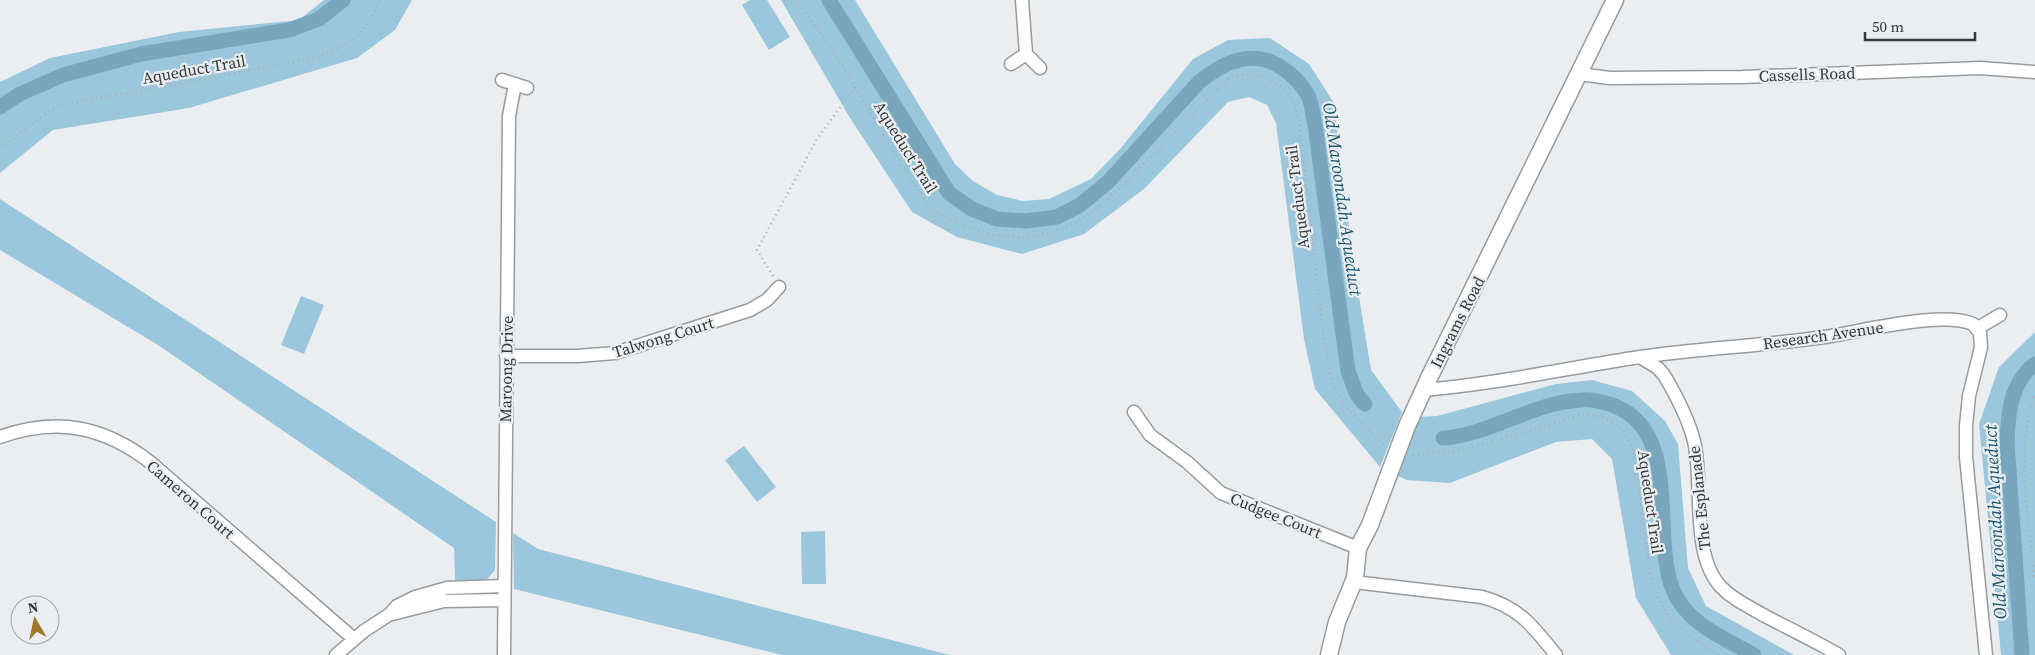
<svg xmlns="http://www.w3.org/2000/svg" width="2035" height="655" viewBox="0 0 2035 655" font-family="'Source Serif 4',serif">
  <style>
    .green { fill: #9bc7dd }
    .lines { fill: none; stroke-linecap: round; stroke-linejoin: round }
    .canal { stroke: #79a6bc; stroke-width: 15 }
    .minor-casing { stroke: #989c9e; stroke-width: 15 }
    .tertiary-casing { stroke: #989c9e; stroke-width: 19 }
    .path { stroke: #abaeb0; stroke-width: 2.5; stroke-dasharray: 1 4; stroke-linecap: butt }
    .minor { stroke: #fff; stroke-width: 12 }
    .tertiary { stroke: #fff; stroke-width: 16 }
    .labels { text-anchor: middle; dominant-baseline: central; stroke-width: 4.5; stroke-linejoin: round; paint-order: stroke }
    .street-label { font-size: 16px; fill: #363738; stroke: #eaeef0 }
    .water-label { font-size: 18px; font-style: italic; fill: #1c566e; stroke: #eaeef0 }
  </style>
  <rect width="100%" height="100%" fill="#eaeef0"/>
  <path class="green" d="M324 0H412L395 30 357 58 189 108 53 130 0 173V82L50 58 179 32 299 20Z
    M750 0H767L790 37 769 50 742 5Z
    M781 0H855L955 164 973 181 997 195 1023 201 1049 199 1091 179 1120 149 1193 59 1228 40 1270 38 1309 64 1334 103 1353 260 1371 370 1402 412 1380 467 1315 389 1304 339 1276 123 1267 105 1249 97 1228 102 1144 189 1084 234 1022 254 957 237 912 212 850 118Z
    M0 199 496 522 495 570 486 581 455 580 454 548 158 345 0 250Z
    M301 296 324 305 304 354 281 345Z
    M2035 332V655H2001L1979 424 1999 367Z
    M1592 380 1632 391 1665 421 1678 444 1688 568 1706 606 1794 655H1671L1636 598 1612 459 1592 439 1556 442 1450 483 1407 480 1398 476 1418 417 1437 416 1556 384Z
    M744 446 776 487 757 502 725 460Z
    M825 531 826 584H802L801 532Z
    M513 533 538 549 950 655H782L514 589Z"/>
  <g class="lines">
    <path class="canal" d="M829 0 949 193 972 209 997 219 1026 221 1057 217 1080 205 1108 182 1199 82C1225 61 1255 47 1285 70 1295 77 1302 85 1308 95 1312 104 1313 116 1315 125L1348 371 1357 395 1365 404
      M0 107 20 94 63 75 141 54 289 30 319 19 343 0
      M1443 438C1490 435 1533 402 1581 400 1594 399 1605 402 1617 407 1682 435 1651 536 1673 590 1687 624 1724 638 1754 655
      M2022 655 2007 443C2008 414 2010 383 2035 364"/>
    <g class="minor-casing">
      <path id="minor" d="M1022 0 1026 54
        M1011 64 1026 54 1040 68
        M1579 74 1610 78 1742 77 1980 68 2035 72
        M502 80 527 88
        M1978 328 2000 315
        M506 356H577L615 353 750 310 767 300 779 287
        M1640 357 1658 368 1664 375C1676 395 1688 418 1694 441 1704 484 1690 554 1721 587 1733 600 1750 607 1765 616 1790 629 1815 641 1839 655
        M1423 390C1496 384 1568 368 1640 357 1701 348 1763 346 1824 337 1860 332 1942 310 1973 324L1980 333 1981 347 1969 396 1966 426V457L1986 655
        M1134 412 1150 435 1187 462 1221 493 1358 548
        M0 437C57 417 103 426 150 462L354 639
        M1354 582 1482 597C1519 607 1533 626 1556 655
        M392 614 444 601 503 600
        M336 655 364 631 390 614 397 606 415 597 447 588 503 586
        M504 655 509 116 515 84"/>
    </g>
    <g class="tertiary-casing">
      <path id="tertiary" d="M1329 655 1337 622 1355 578 1358 548 1370 525 1407 426 1429 378 1615 0"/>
    </g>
    <path class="path" d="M797 0C817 29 838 58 856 88 875 120 892 152 913 182 920 193 927 204 937 212 946 219 957 222 967 227 1023 248 1066 236 1111 197L1228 79C1251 68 1280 79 1293 101 1297 108 1298 118 1300 127L1323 332 1332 382 1344 405 1384 445
      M0 147C22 135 37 117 59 106 128 91 197 82 265 67 294 61 331 57 355 38 367 28 373 13 380 0
      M773 276 757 250 817 139 855 87
      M2035 397C2014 445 2030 529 2035 580
      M1413 455 1455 451 1481 445 1578 416C1605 411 1626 427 1634 453L1649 570C1658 614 1682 634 1720 655"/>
    <use href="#minor" class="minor"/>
    <use href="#tertiary" class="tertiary"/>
  </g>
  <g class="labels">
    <g class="street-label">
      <text transform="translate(194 69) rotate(-10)">Aqueduct Trail</text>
      <text transform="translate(1807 74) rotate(-2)">Cassells Road</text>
      <text transform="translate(906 147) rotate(58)">Aqueduct Trail</text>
      <text transform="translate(1297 197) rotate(-97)">Aqueduct Trail</text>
      <text transform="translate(1457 322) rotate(-63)">Ingrams Road</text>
      <text transform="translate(1823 335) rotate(-8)">Research Avenue</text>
      <text transform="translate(663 337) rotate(-17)">Talwong Court</text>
      <text transform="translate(506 369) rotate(-89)">Maroong Drive</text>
      <text transform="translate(1699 498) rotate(-96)">The Esplanade</text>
      <text transform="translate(191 499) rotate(41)">Cameron Court</text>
      <text transform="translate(1651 502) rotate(82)">Aqueduct Trail</text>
      <text transform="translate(1276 515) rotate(22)">Cudgee Court</text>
    </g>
    <g class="water-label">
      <text transform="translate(1343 199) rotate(82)">Old Maroondah Aqueduct</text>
      <text transform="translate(1995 522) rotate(-93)">Old Maroondah Aqueduct</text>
    </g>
  </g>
  <g transform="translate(35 620) rotate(351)"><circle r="24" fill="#eaeef0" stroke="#a2a5a6"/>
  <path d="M0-4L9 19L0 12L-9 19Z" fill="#a27728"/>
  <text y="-8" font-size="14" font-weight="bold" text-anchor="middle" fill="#363738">N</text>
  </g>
  <path d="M1865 32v8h110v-8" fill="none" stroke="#363738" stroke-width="2.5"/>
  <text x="1872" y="32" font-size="15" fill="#363738" stroke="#eaeef0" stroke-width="4" paint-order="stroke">50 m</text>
</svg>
